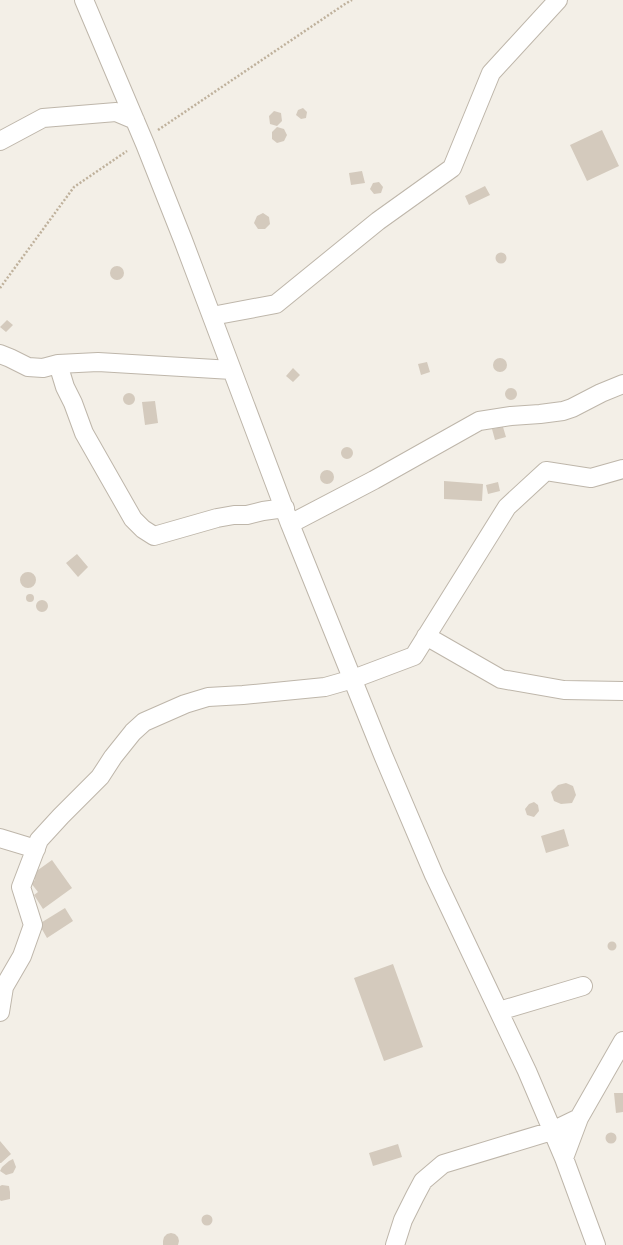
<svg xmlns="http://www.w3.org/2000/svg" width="623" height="1245" viewBox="0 0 623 1245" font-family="Jost,sans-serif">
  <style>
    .building { fill: #d4cabd }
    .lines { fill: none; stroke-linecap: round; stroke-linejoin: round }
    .minor-casing { stroke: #beb6aa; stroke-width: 20 }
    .path { stroke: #bfb19c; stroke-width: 2.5; stroke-dasharray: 2 2; stroke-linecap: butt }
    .minor { stroke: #fff; stroke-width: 18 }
  </style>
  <rect width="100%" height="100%" fill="#f3efe7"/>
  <path class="building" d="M303 108 307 112 306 118 301 119 296 115 298 110Z
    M274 111 281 113 282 121 277 126 270 124 269 116Z
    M277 127 284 129 287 135 284 141 277 143 272 139V132Z
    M602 130 619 166 587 181 570 145Z
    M362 171 365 183 351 185 349 173Z
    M379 182 383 187 381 193 374 194 370 189 373 183Z
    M485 186 490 195 469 205 465 196Z
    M263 213 269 217 270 224 265 229H258L254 223 257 216Z
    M495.5 258a5.5 5.5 0 1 1 11 0a5.5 5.5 0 1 1-11 0Z
    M110 273a7 7 0 1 1 14 0a7 7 0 1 1-14 0Z
    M7 320 13 325 6 332 0 327Z
    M493 365a7 7 0 1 1 14 0a7 7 0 1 1-14 0Z
    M427 362 430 372 421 375 418 364Z
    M293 368 300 375 293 382 286 376Z
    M505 394a6 6 0 1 1 12 0a6 6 0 1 1-12 0Z
    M123 399a6 6 0 1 1 12 0a6 6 0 1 1-12 0Z
    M155 401 158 423 145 425 142 402Z
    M503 427 506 437 495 440 492 429Z
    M341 453a6 6 0 1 1 12 0a6 6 0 1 1-12 0Z
    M320 477a7 7 0 1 1 14 0a7 7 0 1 1-14 0Z
    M444 481 483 484 482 501 444 499Z
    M498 482 500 491 488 494 486 485Z
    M77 554 88 567 78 577 66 563Z
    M20 580a8 8 0 1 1 16 0a8 8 0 1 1-16 0Z
    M26 598a4 4 0 1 1 8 0a4 4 0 1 1-8 0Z
    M36 606a6 6 0 1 1 12 0a6 6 0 1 1-12 0Z
    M566 783 573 786 576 795 572 803 561 804 554 801 551 792 558 785Z
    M534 802 538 805 539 811 534 817 527 815 525 809 529 804Z
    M564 829 569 846 546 853 541 836Z
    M52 860 72 888 43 909 34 895 38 892 31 883 35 880 31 875Z
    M65 908 73 921 47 938 39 924Z
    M607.5 946a4.5 4.5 0 1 1 9 0a4.5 4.5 0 1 1-9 0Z
    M393 964 423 1047 384 1061 354 978Z
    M614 1093H623V1112L616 1113Z
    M605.5 1138a5.5 5.5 0 1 1 11 0a5.5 5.5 0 1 1-11 0Z
    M0 1141 11 1154 1 1163H0Z
    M398 1144 402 1157 373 1166 369 1153Z
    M13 1159 16 1167 13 1173 6 1175 0 1171 2 1167 9 1161Z
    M2 1185 9 1186 10 1192V1199L1 1201 0 1200V1186Z
    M201.5 1220a5.5 5.5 0 1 1 11 0a5.5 5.5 0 1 1-11 0Z
    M171 1233 175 1234 178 1237 179 1241 178 1245H163V1241L164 1237 167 1234Z"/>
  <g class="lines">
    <g class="minor-casing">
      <path id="minor" d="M84 0 145 144 183 240 290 524 383 755 434 875 527 1071 564 1158 596 1245
        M0 141 43 118 116 112 135 120
        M212 316 276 304 378 221 452 168 491 73 558 0
        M0 354 10 358 28 367 43 368 58 364 98 362 232 370
        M58 364 65 387 73 403 84 433 133 519 143 529 154 536 217 518 234 515H247L263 511 285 508
        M290 524 374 480 479 421 511 416 540 414 563 411 572 408 601 393 623 384
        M426 636 501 679 564 690 623 691
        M0 838 36 849
        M499 1011 583 986
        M0 1012 4 987 22 956 33 925 21 887 39 840 61 816 100 777 113 757 133 732 144 722 185 704 208 697 243 695 325 687 353 679 414 656 507 507 546 471 591 478 623 469
        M564 1158 579 1118 623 1041
        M395 1245 403 1220 415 1196 423 1181 443 1164 552 1131 579 1118"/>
    </g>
    <path class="path" d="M158 130 345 4 352 0
      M0 288 74 187 127 151"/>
    <use href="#minor" class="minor"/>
  </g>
</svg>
